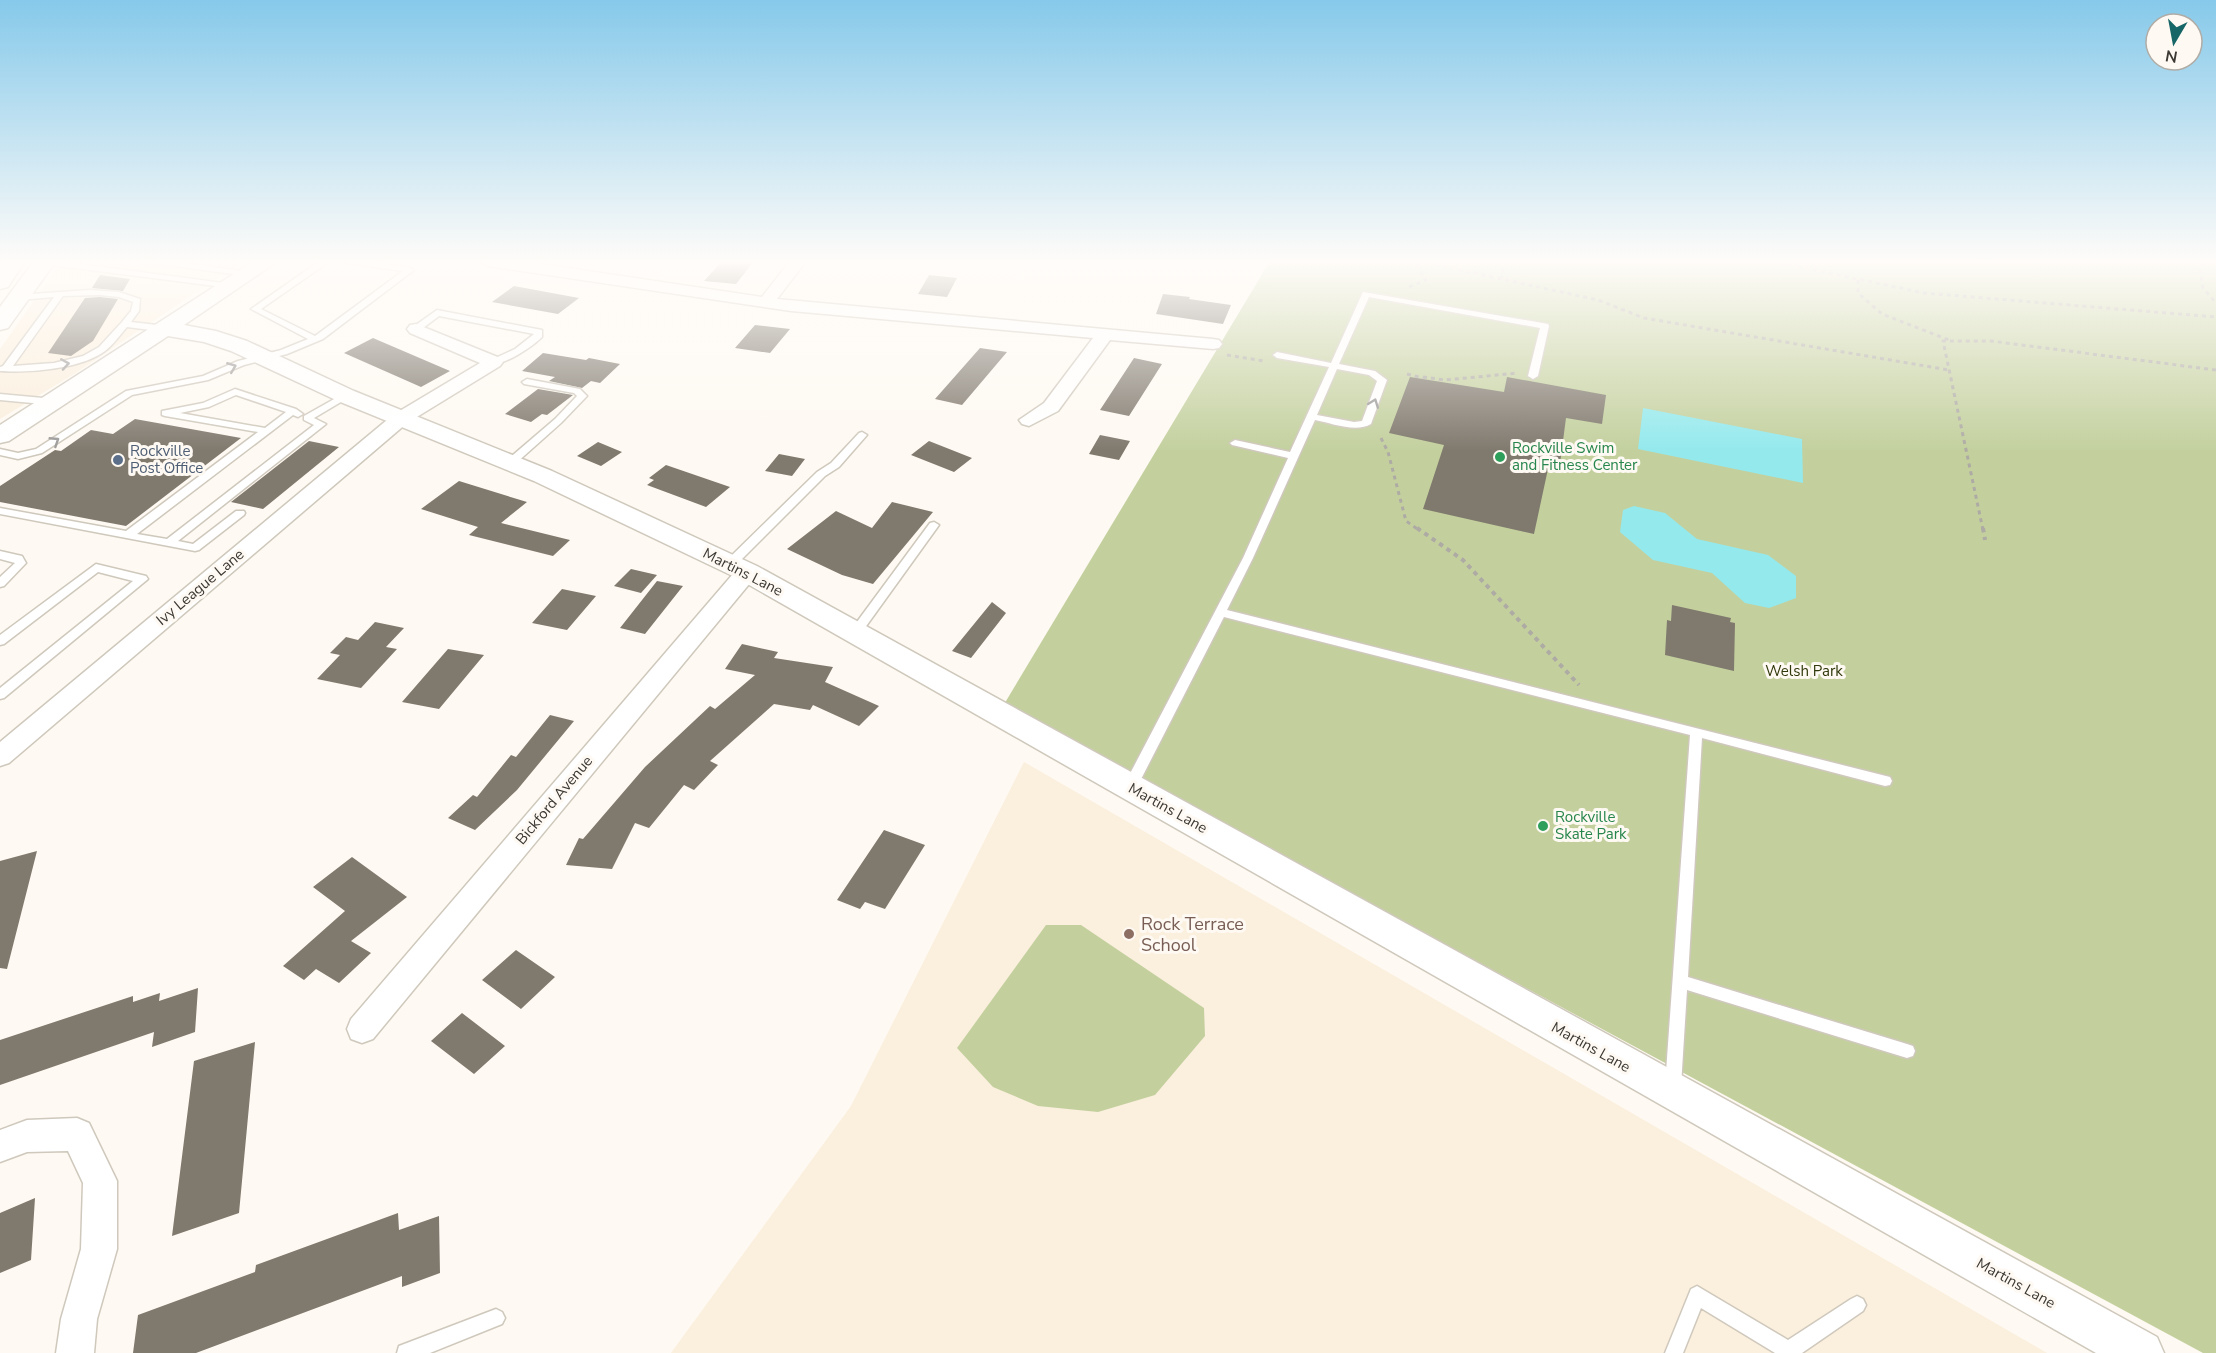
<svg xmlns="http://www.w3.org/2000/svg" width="2216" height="1353" viewBox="0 0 2216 1353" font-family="'Nunito Sans',sans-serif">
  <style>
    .built { fill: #fbefdd }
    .green { fill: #c3d09e }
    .water { fill: #94e9ed }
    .building { fill: #80796e }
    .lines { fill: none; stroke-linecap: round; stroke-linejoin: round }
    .service-casing { stroke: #cfc8bc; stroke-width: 3 }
    .minor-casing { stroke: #cfc8bc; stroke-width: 3 }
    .tertiary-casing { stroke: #cfc8bc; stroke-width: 3 }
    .primary-casing { stroke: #cfc8bc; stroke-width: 3 }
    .path-far1 { stroke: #aeaaa4; stroke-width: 3; stroke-dasharray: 4 4; stroke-linecap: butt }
    .path { stroke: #aeaaa4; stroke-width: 4; stroke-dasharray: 4.5 4.5; stroke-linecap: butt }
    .service { fill: #fff; fill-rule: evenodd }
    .minor { fill: #fff; fill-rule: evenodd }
    .tertiary { fill: #fff; fill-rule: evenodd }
    .primary { fill: #fff; fill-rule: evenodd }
    .oneway { stroke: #9e9c9a }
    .leisure-dot { fill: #2e9e5b; stroke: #fef9f2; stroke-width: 2 }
    .service-dot { fill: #5c6f8a; stroke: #fef9f2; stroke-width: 2 }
    .education-dot { fill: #8d6e63; stroke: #fef9f2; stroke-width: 2 }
    .labels { text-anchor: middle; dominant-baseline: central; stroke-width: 6; stroke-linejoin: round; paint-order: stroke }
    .leisure-label { font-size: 15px; fill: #27864d; stroke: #fef9f2; text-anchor: start }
    .service-label { font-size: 15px; fill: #4e5e75; stroke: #fef9f2; text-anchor: start }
    .street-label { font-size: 15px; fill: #3c3934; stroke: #fef9f2 }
    .park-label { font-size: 15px; fill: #30390b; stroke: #fef9f2 }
    .near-education-label { font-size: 18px; fill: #785e54; stroke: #fef9f2; text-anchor: start }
  </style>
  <rect width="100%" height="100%" fill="#fef9f2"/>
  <path class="built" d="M62 261H243L74 374 0 419V349Z
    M1024 762 2047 1353H671L851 1106Z"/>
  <path class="green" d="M1270 261H1969L1990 264 1991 261H2216V1353H2203L1003 706Z
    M1046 925H1081L1204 1008 1205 1036 1155 1095 1098 1112 1038 1106 993 1087 957 1048Z"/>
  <path class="water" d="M1643 408 1802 439 1803 483 1638 449Z
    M1634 506 1665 513 1697 539 1768 555 1796 576V598L1769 608 1745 603 1712 573 1653 560 1620 532 1623 510Z"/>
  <path class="building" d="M722 261H754L736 284 704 281Z
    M100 275 130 279 123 291 92 288Z
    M929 275 957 278 947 297 918 294Z
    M514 286 579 298 558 314 492 302Z
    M1163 294 1190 297 1189 299 1231 305 1223 324 1156 314Z
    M100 297 118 299 93 341 71 356 48 353 85 298Z
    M755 325 790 329 770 353 735 348Z
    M373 338 450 371 421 387 344 353Z
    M980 348 1007 352 962 405 935 399Z
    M543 353 586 360 589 358 620 364 600 383 591 381 582 388 549 381 555 377 522 371Z
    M1134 358 1162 364 1129 416 1100 410Z
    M1410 377 1504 392 1507 377 1606 395 1602 424 1566 418 1559 471 1548 469 1534 534 1423 509 1444 445 1389 433Z
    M538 389 573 395 547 415 542 414 531 422 505 414Z
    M135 419 241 438 126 526 0 502V486L55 450 61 451 91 430 113 434Z
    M1100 435 1130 441 1119 460 1089 454Z
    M309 441 339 447 263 509 231 502Z
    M929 441 972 458 954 472 911 455Z
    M598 442 622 452 601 466 577 456Z
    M779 454 805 459 792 476 765 471Z
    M666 465 730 487 706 507 647 485 654 480 649 478Z
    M459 481 527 502 501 523 570 540 553 556 469 535 478 527 421 509Z
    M892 502 933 512 873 584 842 575 787 549 836 511 872 528Z
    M631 569 657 575 641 593 614 586Z
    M657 581 683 586 645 634 620 628Z
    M562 589 596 596 567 630 532 623Z
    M992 602 1006 613 971 658 952 651Z
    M1672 605 1731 618 1730 622 1735 623 1734 671 1665 655 1667 620 1671 621Z
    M375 622 404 628 386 647 397 649 361 688 317 679 340 655 330 653 346 637 358 640Z
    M742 644 778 652 774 658 833 667 825 682 879 706 859 726 813 705 810 710 774 704 710 761 718 765 694 790 684 785 649 828 635 823 612 869 566 865 579 838 583 839 645 767 710 706 715 709 755 675 725 669Z
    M448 649 484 655 439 709 402 702Z
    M550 715 574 721 517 790 475 830 448 818 473 795 477 797 511 755 516 757Z
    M884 830 925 845 885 909 865 902 860 909 837 900Z
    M37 851 7 969 0 968V861Z
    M352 857 407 897 351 941 371 953 339 983 316 969 304 980 283 966 345 911 313 887Z
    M516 950 555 977 521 1009 482 980Z
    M198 988 195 1032 152 1047 154 1032 0 1085V1040L133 996V1002L160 993 159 1001Z
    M462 1013 505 1046 474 1074 431 1041Z
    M255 1042 239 1213 172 1236 194 1061Z
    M35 1198 31 1260 0 1273V1213Z
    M398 1213 399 1230 439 1216 440 1273 402 1287V1276L196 1353H133L138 1315 255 1272 256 1265Z"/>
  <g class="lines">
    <g class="service-casing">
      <path id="service" d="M41 261H56L231 284 235 286 231 288 44 264Z
        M148 261H171L248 272 252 274 248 276 152 263Z
        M320 261H330L261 309 315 336 403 271 347 263 343 261H365L410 268 414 270 323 339 287 354 244 365 208 380 132 395 42 453 18 459 0 455V449L18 453 36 449 126 391 203 376 238 361 281 350 308 339 251 309Z
        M89 290 119 292 140 299 139 311 131 322 166 326 170 329 166 332 127 327C120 335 113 345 105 351 81 369 29 373 0 371V367L3 366 54 297 20 300 16 297 17 295ZM100 295 119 297 133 302 131 311 122 322 99 347 83 356 54 363 13 366 63 296Z
        M1363 292 1548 324 1549 326 1538 376 1533 379 1528 376 1540 328 1369 297 1339 364 1375 371 1387 380 1371 424C1356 433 1331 423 1315 420L1253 558 1227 610 1890 777 1892 781 1890 785 1885 786 1702 738 1688 977 1907 1044 1913 1046 1915 1051 1913 1056 1907 1058 1687 990 1681 1086 1679 1091 1673 1094 1667 1091 1665 1086 1690 735 1224 617 1135 791H1125L1123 787 1243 558 1288 458 1232 445 1230 443 1235 440 1290 452 1329 367 1277 358 1273 355 1277 352 1331 363ZM1337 369 1369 375 1377 381 1362 421 1354 422 1317 415Z
        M437 310 542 330V337C532 347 505 365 491 364V360L515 349 534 334 439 316 419 331H413V327Z
        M527 379 580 389 587 396 561 423 515 464H507V460L555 419 577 396 574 393 524 384 522 382Z
        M235 389 296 409 303 414 298 417 293 415 137 534 167 539 314 425 304 420V416L343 394H349L351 396 314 418 326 424 178 541 193 544 236 511H244L245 513 244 515 199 550 195 551 0 514V508L126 531 258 432 165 416 162 415V411L203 403ZM236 395 286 412 265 428 180 413 209 407Z
        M0 394 54 399 59 402 54 405 0 400Z
        M862 432 867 435 839 467 825 476 734 567H726L725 564 726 561 817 472 831 463 859 433Z
        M934 522 939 525 859 636H851L849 633 851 630 930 523Z
        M0 551 22 556 26 563 4 586 0 587V577L15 563 0 559Z
        M96 564 146 576 148 579 4 698 0 699V688L133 581 98 572 4 644 0 645V635Z
        M1697 1286 1788 1340 1851 1299 1857 1296 1863 1299 1866 1305 1863 1311 1802 1353H1775L1701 1308 1683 1353H1665L1691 1289Z
        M496 1309 502 1312 505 1318 502 1324 430 1353H397L399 1346Z"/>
    </g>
    <g class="minor-casing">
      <path id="minor" d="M480 261H521L762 297 790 261H806L777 299 1213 339 1219 340 1222 344 1219 348 1213 349 1110 340 1058 411 1029 426 1022 424 1019 420 1044 403 1093 338 791 311 488 266Z
        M416 324 500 358 503 362 500 366 407 423 9 763 0 766V742L393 415 480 363 410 333 407 329 410 325Z
        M747 565 755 567 758 572 755 577 373 1039 362 1043 351 1039 347 1029 351 1019 739 567Z
        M77 1118 89 1123 117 1181V1249L97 1319 94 1353H56L61 1319 81 1249 83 1183 68 1151 27 1152 0 1162V1130L27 1120Z"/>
    </g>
    <g class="tertiary-casing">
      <path id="tertiary" d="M254 261H278L184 325 216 331 247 341 354 391 552 471 757 566 2157 1337 2164 1353H2096L737 578 534 481 338 401 231 351 204 342 168 336 9 441 0 443V425Z"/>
    </g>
    <g class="primary-casing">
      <path id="primary" d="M3 261H25L8 287 0 289V265Z
        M34 261H56L8 328 0 330V307Z"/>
    </g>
    <path class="path-far1" d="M1419 261 1598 300 1644 318 1949 370
      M1750 261 1791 265 1924 293 2216 317
      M2199 261 2203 288 2216 303
      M1500 279 1503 276 1502 267 1506 261
      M1858 280V293L1882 314 1949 340
      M1409 287 1426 280 1413 261
      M1227 355 1264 361
      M1407 374 1423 378
      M1423 377 1445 380 1518 373
      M1381 438 1388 452 1406 521 1419 530
      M1983 530 1943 341H1991L2216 370"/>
    <path class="path" d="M1417 528 1463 560 1579 685
      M1983 528 1985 540"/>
    <use href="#service" class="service"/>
    <use href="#minor" class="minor"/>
    <use href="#tertiary" class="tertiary"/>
    <use href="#primary" class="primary"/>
  </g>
  <defs><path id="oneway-chevron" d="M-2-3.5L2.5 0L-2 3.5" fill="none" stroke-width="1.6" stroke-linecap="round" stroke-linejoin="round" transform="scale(1.5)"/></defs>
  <g class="oneway">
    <use href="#oneway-chevron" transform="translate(65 364) rotate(-9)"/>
    <use href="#oneway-chevron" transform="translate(232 367) rotate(-22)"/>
    <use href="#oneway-chevron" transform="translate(1374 403) rotate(-69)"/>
    <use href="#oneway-chevron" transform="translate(55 441) rotate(-33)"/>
  </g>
  <linearGradient id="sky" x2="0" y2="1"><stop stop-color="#86c9ea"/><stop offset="0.58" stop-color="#fffcf9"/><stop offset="1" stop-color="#fffcf9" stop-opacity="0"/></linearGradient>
  <rect width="2216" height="451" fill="url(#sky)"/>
  <g class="leisure-dot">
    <circle cx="1500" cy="457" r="6"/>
    <circle cx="1543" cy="826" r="6"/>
  </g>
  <circle class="service-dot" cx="118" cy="460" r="6"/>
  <circle class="education-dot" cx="1129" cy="934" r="6"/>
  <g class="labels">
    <g class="leisure-label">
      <text x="1512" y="448">Rockville Swim<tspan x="1512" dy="17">and Fitness Center</tspan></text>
      <text x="1555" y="817">Rockville<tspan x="1555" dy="17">Skate Park</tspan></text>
    </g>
    <g class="service-label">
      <text x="130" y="451">Rockville<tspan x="130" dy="17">Post Office</tspan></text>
    </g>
    <g class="street-label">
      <text transform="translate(743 572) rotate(27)">Martins Lane</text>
      <text transform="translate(200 587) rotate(-40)">Ivy League Lane</text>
      <text transform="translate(554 800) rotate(-50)">Bickford Avenue</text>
      <text transform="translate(1168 808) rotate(29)">Martins Lane</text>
      <text transform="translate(1591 1047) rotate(29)">Martins Lane</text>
      <text transform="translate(2016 1283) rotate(29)">Martins Lane</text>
    </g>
    <g class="park-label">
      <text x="1804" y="671">Welsh Park</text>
    </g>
    <g class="near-education-label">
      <text x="1141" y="924">Rock Terrace<tspan x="1141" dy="21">School</tspan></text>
    </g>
  </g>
  <g transform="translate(2174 42) rotate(190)"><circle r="28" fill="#fef9f2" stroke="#b0aca6" stroke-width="1.5"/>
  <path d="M0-4.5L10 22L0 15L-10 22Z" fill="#176667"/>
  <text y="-9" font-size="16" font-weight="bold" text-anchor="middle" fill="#3c3934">N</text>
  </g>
</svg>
